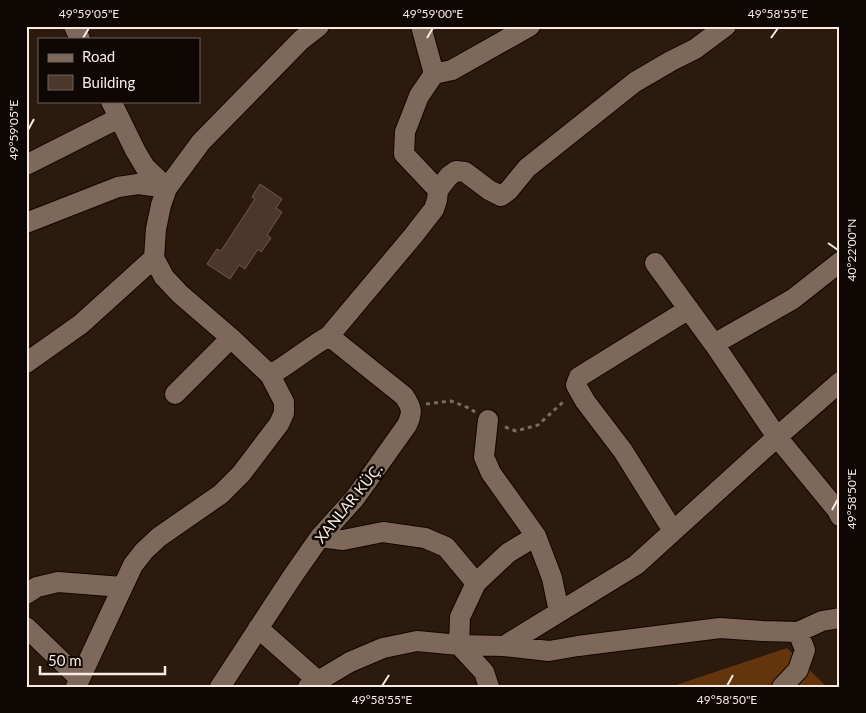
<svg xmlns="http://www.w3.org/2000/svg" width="866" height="713" viewBox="0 0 866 713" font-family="Lato,sans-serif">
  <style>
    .green { fill: #64350c }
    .building { fill: #4c382a; stroke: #6f594a }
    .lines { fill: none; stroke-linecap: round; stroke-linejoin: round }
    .minor-casing { stroke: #130500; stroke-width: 22 }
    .path { stroke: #7b6a5e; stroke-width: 3; stroke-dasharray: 4 4; stroke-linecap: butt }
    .minor { stroke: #7e6859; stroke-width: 20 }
    .ticks { fill: none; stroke: #f8ebe2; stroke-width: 2 }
    .labels { text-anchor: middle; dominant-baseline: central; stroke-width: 5; stroke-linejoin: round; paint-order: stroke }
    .street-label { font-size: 15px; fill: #f8ebe2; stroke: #0e0703 }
    .neatline { fill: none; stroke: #f8ebe2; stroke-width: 2 }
    .ticks-label { font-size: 12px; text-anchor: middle; fill: #f8ebe2 }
  </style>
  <rect width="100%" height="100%" fill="#2c1a0c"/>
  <path class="green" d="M787 648 827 687H670Z"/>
  <path class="building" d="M260 184 282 199 276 208 282 212 267 235 271 238 261 252 258 249 245 269 239 265 230 279 207 264 217 249 221 251 255 199 252 197Z"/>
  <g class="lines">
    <g class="minor-casing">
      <path id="minor" d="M74 26 80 39
        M421 26 434 74
        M111 101 135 150 145 167 167 188
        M26 165 119 118
        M438 190 404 154 405 132 419 96 434 74 452 70 530 26
        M26 223 118 187 138 184 167 188
        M655 263 714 344 777 437 837 510 840 516
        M714 344 793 299 840 262
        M26 363 81 324 154 258
        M270 375C291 363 308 348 329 336L413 236 434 209 437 200 438 190 449 176 456 171 465 172 489 190 501 196 509 190 527 168 635 82 671 61 695 49 726 26
        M175 394 231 338
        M488 420 484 457 491 473 536 536 552 578 559 612
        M673 531 623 451 585 401 576 385 579 377 689 309
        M320 537 343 540 383 532 425 538 446 547 476 583
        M26 594 37 587 58 582 122 587
        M26 627 79 678
        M258 628 318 681
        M504 646 636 565 777 437 840 382
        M76 687 133 565 144 551 159 537 221 494 241 474 279 424 284 413V402L270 375 231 338 180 294 164 277 154 258 156 229 161 205 167 188 201 142 301 40 319 26
        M220 687 292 577 320 537 355 498 407 425C413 412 412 408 404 396L329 336
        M308 687 350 662 383 648 417 641 459 645 504 646 549 651 578 646 720 628 762 631 798 632 822 621 840 618
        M489 687 484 672 459 645 460 617 476 583 508 553 536 536
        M782 687 798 670 805 650 798 632"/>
    </g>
    <path class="path" d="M426 404 451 401 469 408 475 412
      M505 427 516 431 538 425 563 402H566"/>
    <use href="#minor" class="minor"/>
  </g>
  <path class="ticks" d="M83 38 89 28M427 38 433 28M771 38 778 28M28 130 34 119M828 243 838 250M832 510 838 499M382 686 389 675M727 686 733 675"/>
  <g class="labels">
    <g class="street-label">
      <text transform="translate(348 503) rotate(-51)">XANLAR KÜÇ.</text>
    </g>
  </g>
  <rect width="866" height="713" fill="none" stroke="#0e0703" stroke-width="55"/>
  <rect x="38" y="38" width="162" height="65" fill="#0e0703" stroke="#6c625c"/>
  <rect x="48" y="54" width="25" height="8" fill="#7e6859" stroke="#6c625c"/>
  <text x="82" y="62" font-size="15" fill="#f8ebe2">Road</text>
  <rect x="48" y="75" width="25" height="15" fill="#4c382a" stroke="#6c625c"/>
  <text x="82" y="88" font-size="15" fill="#f8ebe2">Building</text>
  <path d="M40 666v8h125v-8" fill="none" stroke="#f8ebe2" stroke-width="2.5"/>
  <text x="48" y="666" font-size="15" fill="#f8ebe2" stroke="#0e0703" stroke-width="4" paint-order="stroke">50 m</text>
  <rect x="28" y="28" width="810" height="658" class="neatline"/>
  <g class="ticks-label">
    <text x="89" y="18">49°59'05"E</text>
    <text x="433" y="18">49°59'00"E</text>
    <text x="778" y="18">49°58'55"E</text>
    <text transform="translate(14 130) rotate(-90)" y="4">49°59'05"E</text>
    <text transform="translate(852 250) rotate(-90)" y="4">40°22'00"N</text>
    <text transform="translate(852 499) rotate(-90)" y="4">49°58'50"E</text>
    <text x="382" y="704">49°58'55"E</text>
    <text x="727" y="704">49°58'50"E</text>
  </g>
</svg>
